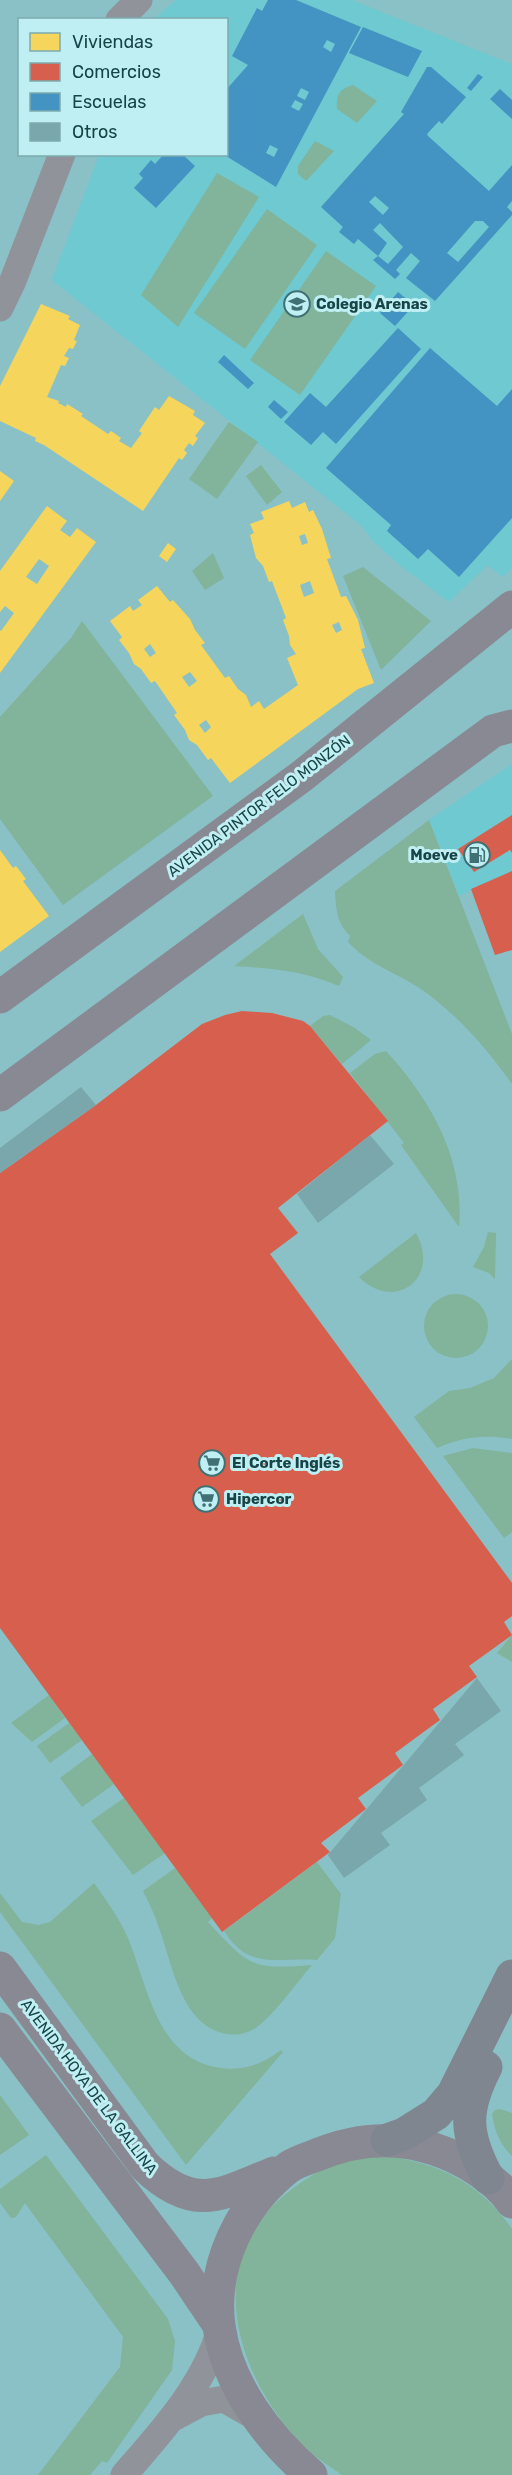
<svg xmlns="http://www.w3.org/2000/svg" width="512" height="2475" viewBox="0 0 512 2475" font-family="Rubik,sans-serif">
  <style>
    .built { fill: #6ec9d0 }
    .green { fill: #82b39b }
    .homes { fill: #f6d55c; fill-rule: evenodd }
    .shops { fill: #d6604d }
    .schools { fill: #4393c3; fill-rule: evenodd }
    .building { fill: #79a7ab }
    .lines { fill: none; stroke-linecap: round; stroke-linejoin: round }
    .street { stroke: #91939b; stroke-width: 27 }
    .secondary { stroke: #888993; stroke-width: 33 }
    .highway { stroke: #7f8690; stroke-width: 33 }
    .labels { text-anchor: middle; dominant-baseline: central; stroke-width: 6; stroke-linejoin: round; paint-order: stroke }
    .poi-label { font-size: 15px; font-weight: bold; fill: #174447; stroke: #c0eff3; text-anchor: start }
    .street-label { font-size: 15px; fill: #174447; stroke: #c0eff3 }
  </style>
  <rect width="100%" height="100%" fill="#89c1c6"/>
  <path class="built" d="M176 0H352L512 64V568L503 577 488 565 449 602 401 566 373 541 362 526 52 280 99 155 226 154V20L154 19Z
    M512 764V950L495 955 472 890 459 896 429 820Z"/>
  <path class="green" d="M353 85 377 101 357 123 337 109C336 95 339 89 353 85Z
    M315 141 334 151 306 181 298 174V166Z
    M217 173 259 197 178 327 141 295Z
    M267 209 317 245 245 349 194 313Z
    M326 251 376 286 300 395 250 360Z
    M229 422 258 442 217 499 189 479Z
    M261 465 282 492 267 505 246 476Z
    M213 553 224 578 205 590 192 571Z
    M363 567 431 621 381 670 343 576Z
    M82 621 213 796 63 905 0 819V717L71 638Z
    M429 820 512 1034V1084C486 1047 455 1012 418 987 394 972 367 963 348 942L350 936C337 923 336 910 335 891Z
    M303 914 318 949 343 977 339 986C304 971 272 968 234 966Z
    M330 1015 355 1028 371 1040 342 1064 310 1026 323 1016Z
    M386 1051C430 1099 465 1159 459 1227L401 1145 404 1143 350 1073 375 1054Z
    M488 1232 496 1233 495 1279 489 1273 473 1267 484 1247Z
    M416 1233C441 1278 395 1313 359 1277Z
    M424 1326a32 32 0 1 1 64 0a32 32 0 1 1-64 0Z
    M512 1359V1439C485 1434 461 1437 437 1448L414 1417 449 1391 470 1388 494 1378Z
    M473 1448 512 1453V1532L504 1538 443 1456Z
    M512 1635V1662L497 1653Z
    M49 1695 65 1718 32 1742 11 1723Z
    M69 1723 82 1740 50 1763 37 1746Z
    M92 1754 114 1784 82 1807 60 1778Z
    M124 1798 165 1853 133 1875 91 1821Z
    M317 1862 341 1894 335 1938 317 1960C277 1957 249 1971 224 1931Z
    M175 1868 212 1918 208 1922C249 1966 251 1970 312 1965 298 1981 273 2016 257 2027 248 2033 238 2036 227 2034 181 2026 173 1966 159 1928 155 1915 149 1903 143 1891Z
    M94 1883C107 1901 119 1918 128 1938 148 1987 157 2060 221 2068 244 2071 263 2064 281 2050L283 2052 186 2165 0 1912V1893L22 1922 39 1925 50 1922Z
    M0 2095 29 2135 0 2155Z
    M500 2109 512 2113V2156C499 2143 495 2132 492 2114L495 2110Z
    M46 2155 168 2319 175 2341 172 2370 107 2463 102 2461 90 2475H38L120 2367 123 2337 25 2203 16 2217 11 2218 0 2203V2189Z
    M389 2156C442 2165 480 2183 512 2229V2475H342C326 2464 309 2453 296 2438 236 2371 204 2266 281 2198 295 2186 322 2167 339 2162 354 2157 373 2158 389 2156Z"/>
  <path class="homes" d="M41 304 70 316 68 319 80 325 74 340 77 341 73 349 69 348 64 356 69 358 65 366 61 365 47 397 59 401 58 403 66 407 67 404 83 414 81 416 108 434 111 431 121 438 119 441 131 448 142 433 139 431 155 407 159 410 169 396 195 411 193 415 205 423 195 436 198 438 193 446 189 443 184 450 187 453 182 460 179 458 143 511 44 445 35 441 36 438 0 421V386Z
    M0 471 14 481 0 501Z
    M289 501 292 508 305 502 309 512 313 510 322 529 331 558 327 559 341 597 346 596 358 620 365 648 361 649 374 683 358 689 230 783 211 758 208 760 197 745 189 740 185 730 174 715 177 713 155 681 151 683 141 669 134 664 129 653 119 640 122 637 110 621 130 606 133 611 142 605 138 600 157 586 170 602 173 600 190 619 195 630 205 643 201 645 225 678 229 676 238 689 246 695 251 707 259 701 264 709 298 685 287 658 296 654 290 645 289 636 283 620 286 618 272 581 269 582 263 566 256 558 250 535 254 533 250 524 264 519 261 512ZM305 534 308 543 302 545 299 536ZM310 581 314 593 304 597 300 585ZM339 622 342 630 336 633 332 625ZM150 644 156 653 150 657 144 649ZM190 672 197 681 189 687 182 677ZM206 720 211 727 205 733 199 725Z
    M47 506 67 521 60 530 70 537 77 528 96 542 0 673V630L1 631 14 613 5 606 0 612V571ZM39 559 49 566 37 584 26 577Z
    M168 543 176 549 167 562 159 556Z
    M0 850 13 868 16 866 26 879 23 881 49 916 0 952Z"/>
  <path class="shops" d="M512 815V853L510 850 474 872 458 849Z
    M512 871V950L495 955 471 889Z
    M242 1011 272 1013 303 1021 310 1026 388 1121 278 1208 298 1233 270 1254 512 1583V1616L504 1622 512 1635 469 1666 477 1677 433 1709 440 1720 395 1753 403 1765 358 1798 366 1809 321 1843 330 1852 222 1932 0 1628V1173L96 1105 202 1024 225 1015Z"/>
  <path class="schools" d="M268 0H296L361 27 276 187 226 156V90L248 65 232 56 257 8 262 11ZM327 40 335 44 331 52 323 47ZM301 88 309 92 305 100 297 96ZM295 100 303 104 299 111 291 107ZM270 145 278 149 274 157 266 153Z
    M363 27 422 51 408 77 349 53Z
    M427 67H431L466 97 442 124 439 121 427 134 428 136 489 191 512 165V201L507 207 512 212V215L435 301 406 278 420 261 411 253 396 270 400 274 395 279 373 260 378 256 388 264 403 247 380 223 373 230 387 243 378 256 358 239 354 244 339 232 343 227 321 207 404 114 401 112ZM375 196 389 208 383 215 369 202ZM475 221H483L489 227 458 262 447 253Z
    M478 74 483 77 471 91 467 88Z
    M500 89 512 100V119L490 99Z
    M164 154H182L195 166 156 208 134 188 143 178 139 174 151 160 155 164Z
    M398 292 414 305 395 326 380 313Z
    M398 328 421 349 336 444 323 432 311 445 284 422 310 393 326 407Z
    M430 348 497 406 512 389V518L459 577 428 549 418 559 387 531 391 525 326 468Z
    M224 355 254 383 248 389 218 362Z
    M274 400 288 412 281 419 268 407Z"/>
  <path class="building" d="M81 1087 96 1105 0 1173V1148Z
    M370 1135 394 1164 318 1223 297 1194Z
    M477 1678 501 1711 455 1744 464 1755 419 1788 427 1800 381 1833 390 1845 344 1878 328 1855Z"/>
  <g class="lines">
    <path class="street" d="M119 20 139 0
      M0 308 12 283 62 154
      M173 2418 201 2403 224 2399 259 2419
      M124 2475C161 2432 204 2386 220 2330"/>
    <path class="secondary" d="M0 997 302 776 512 607
      M0 1095 493 731 512 726
      M0 1968 145 2166C194 2213 220 2195 274 2173
      M0 2029 184 2273 219 2325
      M311 2475C268 2438 227 2385 219 2326 211 2265 241 2204 289 2167 296 2162 306 2159 314 2156 354 2139 393 2135 434 2149 462 2158 494 2177 512 2202"/>
    <path class="highway" d="M486 2067C463 2111 465 2135 488 2178
      M387 2140 404 2134 436 2114 453 2094 512 1976"/>
  </g>
  <defs>
    <g id="school-ring" transform="scale(1.35)"><circle r="9.5" fill="#c0eff3" stroke="#3f7073" stroke-width="1.5"/><path d="M0-5L7-2L0 1L-7-2ZM-4 1L0 2.5L4 1V4Q0 6-4 4Z" fill="#3f7073"/></g>
    <g id="fuel-ring" transform="scale(1.35)"><circle r="9.5" fill="#c0eff3" stroke="#3f7073" stroke-width="1.5"/><path d="M-5.5-6h7V0h2V4h1.3V-2.5L3-4.5l.8-.8L6-3V5H2.5V1h-1V6h-7ZM-4.2-4.7v3.2H.2V-4.7Z" fill="#3f7073"/></g>
    <g id="supermarket-ring" transform="scale(1.35)"><circle r="9.5" fill="#c0eff3" stroke="#3f7073" stroke-width="1.5"/><path d="M-6-5.5h2.5l.6 2H6L4.5 2H-2.5L-4.4-4H-6ZM-1.5 3.2a1.3 1.3 0 1 0 .1 0ZM3 3.2a1.3 1.3 0 1 0 .1 0Z" fill="#3f7073"/></g>
  </defs>
  <g fill-rule="evenodd">
    <use href="#school-ring" x="297" y="304"/>
    <use href="#fuel-ring" x="477" y="855"/>
    <use href="#supermarket-ring" x="212" y="1463"/>
    <use href="#supermarket-ring" x="206" y="1499"/>
  </g>
  <g class="labels">
    <g class="poi-label">
      <text x="316" y="304">Colegio Arenas</text>
      <text x="458" y="855" text-anchor="end">Moeve</text>
      <text x="232" y="1463">El Corte Inglés</text>
      <text x="226" y="1499">Hipercor</text>
    </g>
    <g class="street-label">
      <text transform="translate(259 806) rotate(-37)">AVENIDA PINTOR FELO MONZÓN</text>
      <text transform="translate(89 2087) rotate(53)">AVENIDA HOYA DE LA GALLINA</text>
    </g>
  </g>
  <rect x="18" y="18" width="210" height="138" fill="#c0eff3" stroke="#7cabae" stroke-width="1.5"/>
  <rect x="30" y="33" width="30" height="18" fill="#f6d55c" stroke="#7cabae" stroke-width="1.5"/>
  <text x="72" y="48" font-size="18" fill="#174447">Viviendas</text>
  <rect x="30" y="63" width="30" height="18" fill="#d6604d" stroke="#7cabae" stroke-width="1.5"/>
  <text x="72" y="78" font-size="18" fill="#174447">Comercios</text>
  <rect x="30" y="93" width="30" height="18" fill="#4393c3" stroke="#7cabae" stroke-width="1.5"/>
  <text x="72" y="108" font-size="18" fill="#174447">Escuelas</text>
  <rect x="30" y="123" width="30" height="18" fill="#79a7ab" stroke="#7cabae" stroke-width="1.5"/>
  <text x="72" y="138" font-size="18" fill="#174447">Otros</text>
</svg>
